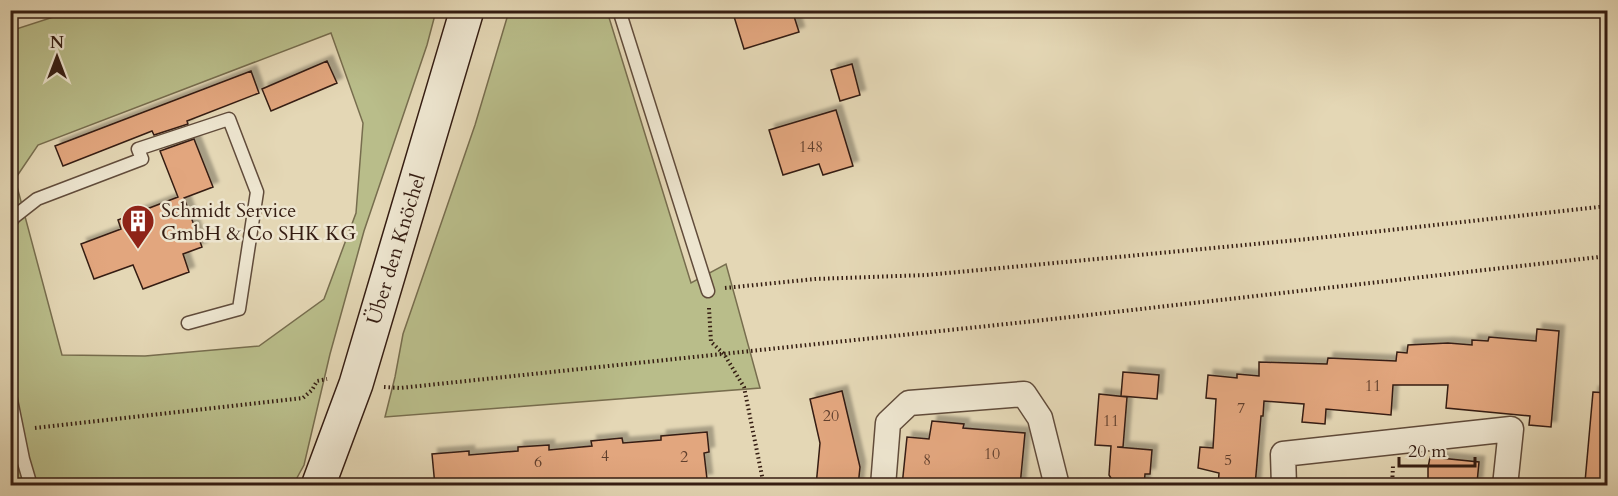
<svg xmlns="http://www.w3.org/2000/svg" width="1618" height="496" viewBox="0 0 1618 496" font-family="Cardo,serif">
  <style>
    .grass { fill: #b9bd8a; stroke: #776d4e; stroke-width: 1.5; fill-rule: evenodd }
    .building { fill: #e2a67e; stroke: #351d12; stroke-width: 1.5; filter: url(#shadow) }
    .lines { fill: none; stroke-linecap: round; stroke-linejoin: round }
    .lane-casing { stroke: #614c3b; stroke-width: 15 }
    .street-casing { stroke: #614c3b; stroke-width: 27 }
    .secondary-casing { stroke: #351d12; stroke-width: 36 }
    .path { stroke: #351d12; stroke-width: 4; stroke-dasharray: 1.5 3; stroke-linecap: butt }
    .lane { stroke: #ede5cf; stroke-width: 12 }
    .street { stroke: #ede5cf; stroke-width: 24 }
    .secondary { stroke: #ede5cf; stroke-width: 33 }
    .labels { text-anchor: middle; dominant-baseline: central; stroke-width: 5; stroke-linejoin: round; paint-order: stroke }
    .number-label { font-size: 16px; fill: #603f2d }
    .poi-label { font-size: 20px; fill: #351d12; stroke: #ede5cf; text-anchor: start }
    .street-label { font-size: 20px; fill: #351d12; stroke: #ede5cf }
  </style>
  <defs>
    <filter id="shadow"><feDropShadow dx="5.5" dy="-5.5" stdDeviation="1.5" flood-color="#0004"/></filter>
  </defs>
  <rect width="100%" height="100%" fill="#e4d7b5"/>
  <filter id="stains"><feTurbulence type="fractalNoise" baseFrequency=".00333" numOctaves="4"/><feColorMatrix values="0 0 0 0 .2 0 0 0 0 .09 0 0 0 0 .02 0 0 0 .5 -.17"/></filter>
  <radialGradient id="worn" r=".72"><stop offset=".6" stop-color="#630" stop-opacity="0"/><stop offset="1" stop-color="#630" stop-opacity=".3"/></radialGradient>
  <path class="grass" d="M75 10 436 11 427 45 364 231 330 354 304 465 293 485H11L10 31ZM331 33 363 123 356 213 324 299 259 346 145 356 62 355 15 179 38 145Z
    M509 11H607L691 283 726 264 760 388 385 417 395 377 403 334 475 125Z"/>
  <path class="building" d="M732 10H792L799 32 744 49Z
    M327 61 337 83 271 111 262 89Z
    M852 64 860 95 840 101 831 70Z
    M251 71 259 93 187 121 188 124 154 135 152 131 63 166 55 146Z
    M836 110 853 166 823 175 819 164 783 175 769 130Z
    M194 139 213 187 184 198 202 247 183 254 189 272 143 289 133 265 94 279 81 244 121 229 118 220 178 197 160 151Z
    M1537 329 1559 331 1551 427 1529 425 1530 416 1446 408 1448 385H1393L1391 415 1326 409 1325 424 1302 422 1304 404 1264 401 1263 416H1261L1255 486H1218L1219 473 1198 468 1200 447 1213 448 1216 399 1206 398 1208 375 1237 378V374L1259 376V362L1327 364 1328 358 1396 361 1397 352 1407 353 1408 345 1448 343 1472 345V340L1488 341 1489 337 1536 341Z
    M1123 372 1159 375 1157 399 1121 396Z
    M842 391 860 467 858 486H816L820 443 810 399Z
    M1593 392 1608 393V484L1585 482Z
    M1099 394 1127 397 1123 447H1117L1152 450 1150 474H1145L1144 486H1116L1109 475 1111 446 1095 445Z
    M932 421 964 424 963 428 1025 433 1020 486 981 483V486H902L907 437 929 439Z
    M707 432 709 452 704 453 707 479 636 486H435L432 454 469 451V455L518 451V447L549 445V450L592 446 591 441 622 438 623 443 661 440V436Z
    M1430 457 1479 462 1477 483H1475L1474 486H1428V468Z"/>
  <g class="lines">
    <g class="lane-casing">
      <path id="lane" d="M619 10 708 291
        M10 223 14 217 37 199 142 159 138 149 229 119 257 192 239 309 188 323
        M10 395 23 459 31 486"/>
    </g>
    <g class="street-casing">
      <path id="street" d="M883 486 888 423 909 403 1024 394 1040 418 1057 486
        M1284 486 1283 454 1511 429 1505 486"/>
    </g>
    <g class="secondary-casing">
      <path id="secondary" d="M318 486 356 384 467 10"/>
    </g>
    <path class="path" d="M725 288 815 279 926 275 1033 265 1308 239 1608 206
      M709 308 711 342 724 354 744 387 764 486
      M384 387 400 388 1035 321 1608 256
      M35 428 303 398 312 390 317 381 327 379
      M1392 486 1393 466"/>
    <use href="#lane" class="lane"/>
    <use href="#street" class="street"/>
    <use href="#secondary" class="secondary"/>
  </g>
  <defs>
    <g id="building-pin" transform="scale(1.725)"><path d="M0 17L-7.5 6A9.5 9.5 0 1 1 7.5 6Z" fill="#8f2418" stroke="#ede5cf"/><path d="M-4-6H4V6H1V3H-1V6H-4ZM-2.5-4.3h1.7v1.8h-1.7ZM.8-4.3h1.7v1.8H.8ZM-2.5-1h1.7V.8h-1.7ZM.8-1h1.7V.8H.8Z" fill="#fff"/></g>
  </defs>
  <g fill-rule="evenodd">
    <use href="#building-pin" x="138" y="221"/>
  </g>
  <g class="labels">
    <g class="number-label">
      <text x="811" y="147">148</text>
      <text x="1373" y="386">11</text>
      <text x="1241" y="408">7</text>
      <text x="831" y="416">20</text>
      <text x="1111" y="421">11</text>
      <text x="992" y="454">10</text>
      <text x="605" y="456">4</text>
      <text x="684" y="457">2</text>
      <text x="927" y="460">8</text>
      <text x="1228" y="460">5</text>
      <text x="538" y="462">6</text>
    </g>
    <g class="poi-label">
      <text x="161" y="210">Schmidt Service<tspan x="161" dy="23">GmbH &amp; Co SHK KG</tspan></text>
    </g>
    <g class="street-label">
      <text transform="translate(396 249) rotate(-73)">Über den Knöchel</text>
    </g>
  </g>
  <rect width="1618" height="496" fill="none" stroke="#e4d7b5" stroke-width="36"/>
  <rect x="12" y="12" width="1594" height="472" fill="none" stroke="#351d12" stroke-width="3"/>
  <rect x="18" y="18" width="1582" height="460" fill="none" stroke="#351d12" stroke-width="1.5"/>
  <g transform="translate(57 57)" stroke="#ede5cf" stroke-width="4.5" paint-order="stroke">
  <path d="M0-4.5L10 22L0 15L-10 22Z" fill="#351d12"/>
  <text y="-9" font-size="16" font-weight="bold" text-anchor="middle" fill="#351d12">N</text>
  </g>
  <path d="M1399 457v9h76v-9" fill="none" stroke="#351d12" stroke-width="3"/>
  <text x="1408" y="457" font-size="18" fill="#351d12" stroke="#ede5cf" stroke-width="4.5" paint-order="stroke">20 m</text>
  <rect width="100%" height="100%" filter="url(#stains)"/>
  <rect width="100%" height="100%" fill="url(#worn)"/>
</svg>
